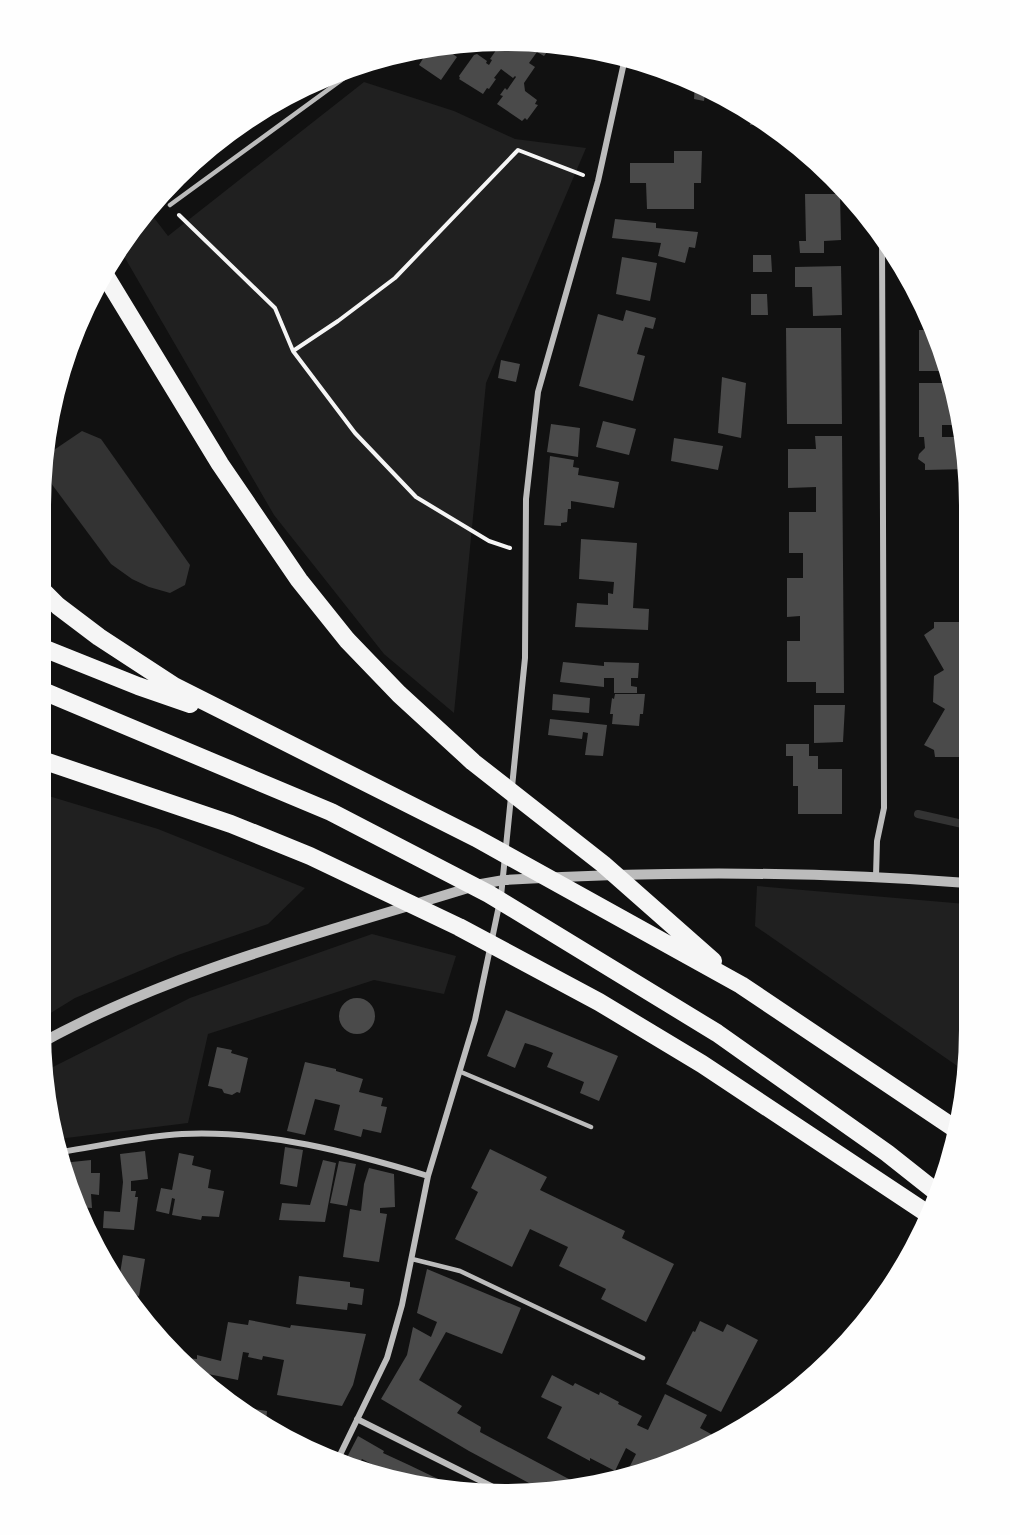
<svg xmlns="http://www.w3.org/2000/svg" width="1010" height="1535" viewBox="0 0 1010 1535" font-family="'Titillium Web',sans-serif">
  <style>
    .green { fill: #202020 }
    .water { fill: #333 }
    .lines { fill: none; stroke-linecap: round; stroke-linejoin: round }
    .stream { stroke: #333; stroke-width: 8 }
    .building { fill: #4a4a4a }
    .path { stroke: #f5f5f5; stroke-width: 4 }
    .service { stroke: #bcbcbc; stroke-width: 4.5 }
    .minor { stroke: #bcbcbc; stroke-width: 6 }
    .tertiary { stroke: #bcbcbc; stroke-width: 10 }
    .motorway { stroke: #f5f5f5; stroke-width: 18 }
  </style>
  <rect width="100%" height="100%" fill="#111"/>
  <path class="green" d="M364 82 454 111 515 139 586 148 486 383 454 713 384 654 274 515 121 251 148 210 168 236Z
    M42 794 158 829 305 888 268 924 178 955 75 998 41 1019Z
    M757 886 966 904V1072L755 926Z
    M372 934 456 956 444 994 374 980 208 1034 188 1123 58 1139 47 1070 190 998Z"/>
  <path class="water" d="M82 431 101 439 190 565 185 585 170 593 149 587 132 579 111 564 45 475 48 454Z"/>
  <g class="lines">
    <path class="stream" d="M918 814 967 825"/>
  </g>
  <path class="building" d="M501 43 513 51 519 43 553 44 544 56 537 52 529 63 535 67 524 83 525 91 537 100 535 104 538 105 527 120 525 118 522 121 497 104 503 96 500 95 505 88 507 90 516 77 515 76 513 78 501 69 494 78 496 79 489 89 487 88 483 94 459 79 460 78 459 76 474 55 477 54 487 61 486 63 489 65 492 60 490 59Z
    M443 47 457 57 441 80 419 65 429 49Z
    M645 63 665 70 664 72 644 69Z
    M695 84 706 88 704 101 694 99Z
    M751 112 763 121V125H750Z
    M674 151H702L701 183H694V209H647L646 183H630V163H674Z
    M805 194H840L841 240 824 241V253H800L799 241H806Z
    M615 219 656 223V228L698 232 695 248 689 247 685 263 658 256 661 243 612 238Z
    M753 255H771L772 272H753Z
    M622 257 657 263 650 301 616 294Z
    M841 266 842 315 813 316 812 287H795V267Z
    M913 285 922 300 923 304H913Z
    M751 294H767L768 315H751Z
    M626 310 656 318 653 329 645 327 637 354 645 356 633 401 579 386 598 314 623 321Z
    M786 328H841L842 424H787Z
    M919 330H933L944 359 943 371H919Z
    M501 360 520 364 516 382 498 378Z
    M722 377 746 383 741 438 718 433Z
    M919 383H953L960 425H942V437H962L968 469 925 470V464L918 459 919 454 925 448 924 437H919Z
    M603 421 636 429 629 455 596 447Z
    M551 424 580 428 578 457 547 452Z
    M815 436H842L844 693H816V682H787V641H800V616L787 617V578H803V553H789V512H816V487L788 488V449H816Z
    M674 438 723 446 718 470 671 461Z
    M550 456 574 460 573 467 579 468 578 475 619 482 614 508 571 501V509H568L567 522 561 523V526L544 525Z
    M581 539 637 543 633 608 649 609 648 630 575 627 577 603 608 605V593L613 594 614 582 579 579Z
    M934 622H968L967 757H935L934 750 924 745 945 709 933 702 934 676 944 670 924 635 934 628Z
    M563 662 604 666V662L639 663 638 678H631V686L637 687V693H614V678H604V687L560 682Z
    M553 694 590 698 589 713 552 710Z
    M615 694H645L643 714H640L639 726 612 724 613 714H610L612 698 614 699Z
    M814 705H845L843 742 814 743Z
    M550 719 607 725 603 756 585 755 588 733 583 732 582 739 548 735Z
    M786 744H809V756H818V769H842V814H798V786H793V756H786Z
    M339 1016a18 18 0 1 1 36 0a18 18 0 1 1-36 0Z
    M506 1010 618 1056 599 1101 580 1093 584 1082 547 1067 553 1053 535 1046 525 1043 515 1068 487 1056Z
    M217 1047 232 1050 231 1053 248 1058 240 1093 237 1092 232 1095 224 1093 222 1089 208 1086Z
    M305 1062 336 1069V1071L363 1079 359 1092 383 1098 381 1106 387 1107 381 1133 363 1129 361 1137 334 1130 340 1105 315 1099 305 1135 287 1131Z
    M285 1147 303 1150 297 1187 280 1184Z
    M490 1149 547 1177 540 1190 625 1231 622 1238 674 1264 646 1322 601 1299 606 1289 559 1266 568 1247 530 1229 512 1267 455 1239 478 1192 471 1188Z
    M145 1151 148 1179 131 1181V1191H136L135 1197H138L134 1230 103 1228 104 1211 120 1212 123 1182 120 1154Z
    M179 1153 194 1156 192 1165 211 1170 208 1188 224 1191 219 1217 202 1216 201 1220 172 1215 175 1199 172 1198 169 1214 156 1211 161 1188 172 1190Z
    M91 1160V1173H100L99 1195 91 1194 92 1208 79 1207 65 1179 62 1163Z
    M323 1160 336 1163 325 1222 279 1220 282 1203 310 1205Z
    M339 1161 356 1164 347 1206 330 1203Z
    M369 1168 394 1174 395 1207 380 1208V1213L387 1214 379 1262 343 1257 350 1209 361 1211 364 1184Z
    M123 1255 145 1259 139 1296 124 1293 118 1286Z
    M427 1269 521 1308 502 1354 446 1332 419 1380 462 1406 457 1413 481 1427 480 1432 582 1486 540 1489 469 1451 381 1399 407 1355 413 1327 431 1337 437 1322 417 1313Z
    M299 1276 350 1282V1287L364 1289 362 1305 348 1303 347 1310 296 1304Z
    M249 1320 290 1328 291 1325 366 1334 353 1385 342 1406 277 1395 284 1360 263 1356 262 1360 248 1357 249 1353 243 1352 238 1380 198 1372 184 1358 197 1359V1355L221 1361 228 1322 248 1325Z
    M700 1321 723 1332 727 1324 758 1340 721 1412 666 1384 693 1331 695 1332Z
    M552 1375 573 1386 575 1383 599 1395 600 1392 619 1402 618 1404 642 1416 637 1425 648 1430 665 1394 707 1415 700 1428 711 1434 714 1441 626 1474 636 1454 626 1448 615 1471 590 1458V1461L547 1438 562 1407 541 1397Z
    M248 1408 267 1411 266 1424 248 1413Z
    M358 1436 384 1451 383 1453 409 1465 459 1489 461 1485 480 1493H474L373 1470 375 1466 362 1459 357 1466 344 1463Z"/>
  <g class="lines">
    <path class="path" d="M179 215 275 308 293 351 355 433 416 497 489 541 510 548
      M293 351 338 321 395 278 518 150 583 175"/>
    <path class="service" d="M170 205 362 65
      M461 1072 591 1127
      M412 1259 460 1271 643 1358"/>
    <path class="minor" d="M876 876 877 841 884 808 882 236
      M61 1152C100 1146 143 1136 182 1134 266 1130 349 1152 428 1176
      M357 1419 503 1492
      M337 1461 387 1358 402 1305 428 1176 475 1020 501 896 525 658 526 499 538 392 598 181 625 58"/>
    <path class="tertiary" d="M43 1042C178 968 334 930 481 884L504 880C658 871 813 871 967 883"/>
    <path class="motorway" d="M105 275 220 464 299 580 347 640 399 694 473 762 603 864 713 961
      M44 592 58 606 99 637 174 686 476 838 741 985 954 1128
      M43 648 138 686 190 704
      M43 691 331 812 489 894 717 1033 887 1153 935 1191
      M42 760 231 824 310 856 459 927 599 1002 702 1064 928 1214"/>
  </g>
  <path d="M0 0H1010V1535H0ZM505 51H505A454 454 0 0 1 959 505V1030A454 454 0 0 1 505 1484H505A454 454 0 0 1 51 1030V505A454 454 0 0 1 505 51Z" fill="#fefefe" fill-rule="evenodd"/>
</svg>
